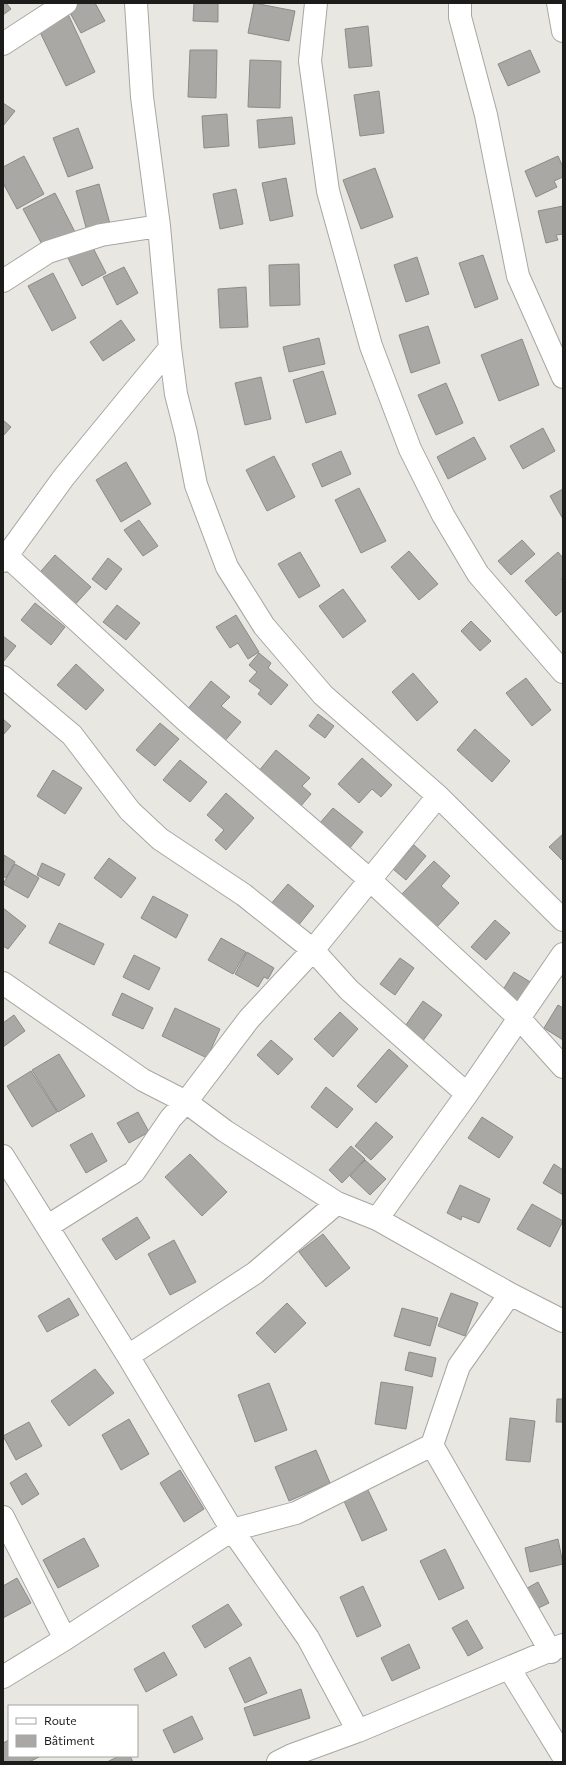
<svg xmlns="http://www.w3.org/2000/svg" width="566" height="1765" viewBox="0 0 566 1765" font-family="Commissioner,sans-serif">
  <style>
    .building { fill: #a9a8a4; stroke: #8c8b87 }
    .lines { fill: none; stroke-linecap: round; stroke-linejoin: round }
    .minor-casing { stroke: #a8a6a2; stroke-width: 24 }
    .minor { stroke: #fff; stroke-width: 22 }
  </style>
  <rect width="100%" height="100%" fill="#e8e7e2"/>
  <path class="building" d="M3 3H6L11 9 3 15Z
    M80 3H95L105 21 81 33 68 9Z
    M194 3H218V22L193 21Z
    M254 3 295 11 289 41 248 33Z
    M68 14 95 72 66 86 38 28Z
    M368 26 372 66 349 68 345 29Z
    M190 50H217L216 98 188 97Z
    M530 50 540 72 508 86 498 64Z
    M250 60 281 61 280 108 248 107Z
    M379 91 384 133 360 136 354 95Z
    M3 103 15 111 3 126Z
    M227 114 229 146 204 148 202 116Z
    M292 117 295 144 259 148 257 120Z
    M78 128 93 168 68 177 53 138Z
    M24 156 44 194 17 209 3 183V167Z
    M558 156 563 167V177L554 181 557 187 536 197 525 171Z
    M375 168 393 217 361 229 343 180Z
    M286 178 293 216 270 221 262 183Z
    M99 184 110 224 87 231 76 191Z
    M236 189 243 224 220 229 213 194Z
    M55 193 76 234 45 250 23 209Z
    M563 206V234L556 235 558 240 546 243 538 211Z
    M90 242 106 273 82 286 66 254Z
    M483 255 498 299 475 308 459 263Z
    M417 257 429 294 406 302 394 265Z
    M299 264 300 305 270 306 269 265Z
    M124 267 138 293 117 305 103 277Z
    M53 273 76 318 52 331 28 286Z
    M246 287 248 327 220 328 218 289Z
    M121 320 135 340 103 361 90 342Z
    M428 326 440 363 411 373 399 335Z
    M319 338 325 364 289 372 283 347Z
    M522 339 539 385 499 401 481 355Z
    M323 371 336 414 306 423 293 380Z
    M261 377 271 419 245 425 235 383Z
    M446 383 463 423 436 435 418 395Z
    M3 420 11 427 3 436Z
    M543 428 555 451 523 469 510 446Z
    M474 437 486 459 448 479 437 457Z
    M341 451 351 474 322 487 312 464Z
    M274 456 295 497 267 511 246 470Z
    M126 462 151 504 121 522 96 480Z
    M359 488 386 541 361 553 335 500Z
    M563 489V519L550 496Z
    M139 520 158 546 143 556 124 530Z
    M522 540 535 554 511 575 498 561Z
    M409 551 438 584 419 600 391 567Z
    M300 552 320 586 299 598 278 564Z
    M558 552 563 558V578L561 579 563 581V610L556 616 525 581Z
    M55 555 91 587 71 609 35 578Z
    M108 558 122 569 106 590 92 579Z
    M343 589 366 621 343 638 319 606Z
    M35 603 65 627 51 645 21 620Z
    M117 605 140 623 126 640 103 622Z
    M236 615 259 652 248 659 238 643 230 648 216 627Z
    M471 621 491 641 480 651 461 631Z
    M3 636 16 646 3 662Z
    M259 653 271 663 268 668 288 685 271 705 258 694 261 690 249 681 257 672 249 665Z
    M76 664 104 690 86 710 57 685Z
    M413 673 438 702 417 721 392 692Z
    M526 678 551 710 532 726 506 693Z
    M211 681 230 697 221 706 241 722 223 743 186 711Z
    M318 714 334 726 325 738 309 726Z
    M3 719 11 726 3 735Z
    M160 723 179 739 155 766 136 750Z
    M475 729 510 761 492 782 457 750Z
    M276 750 310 778 302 786 311 794 300 807 258 772Z
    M362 758 392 785 381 797 372 789 359 803 338 784Z
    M180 760 207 782 190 802 163 780Z
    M53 770 82 788 65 814 37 796Z
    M226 793 254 818 226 850 215 840 224 830 207 815Z
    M333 808 363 832 349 849 319 824Z
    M563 834V861L549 847Z
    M414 845 426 856 406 880 393 869Z
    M4 855 15 862 6 878 3 876Z
    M109 858 136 878 121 898 94 878Z
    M434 861 450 876 441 886 459 903 435 929 400 896Z
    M42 863 65 874 59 886 37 875Z
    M15 864 39 878 28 898 3 884Z
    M288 884 314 906 297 927 270 905Z
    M153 896 188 915 176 938 141 918Z
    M3 908 26 926 8 949 3 946Z
    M495 920 510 933 486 960 471 947Z
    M59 923 104 944 94 965 49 943Z
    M221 938 246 952 233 974 208 960Z
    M247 952 274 968 268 979 264 977 258 987 235 974Z
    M134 955 160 968 149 990 123 977Z
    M400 958 414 968 395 995 380 984Z
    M514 972 532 983 519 1004 501 993Z
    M122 993 153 1008 143 1029 112 1015Z
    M423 1001 442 1015 422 1042 403 1029Z
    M558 1005 563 1008V1040L544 1028Z
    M175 1008 220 1029 207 1058 162 1036Z
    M340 1012 358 1029 333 1057 314 1039Z
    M14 1015 25 1031 3 1047V1023Z
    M271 1040 293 1059 278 1075 257 1055Z
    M389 1049 408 1066 376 1103 357 1086Z
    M59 1054 85 1096 58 1112 32 1070Z
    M31 1071 57 1112 32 1127 7 1086Z
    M326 1087 353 1109 337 1128 311 1107Z
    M138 1112 149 1132 129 1143 117 1123Z
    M482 1117 513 1137 499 1158 468 1138Z
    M376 1122 393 1137 371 1160 355 1146Z
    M92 1133 107 1161 86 1173 70 1145Z
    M351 1146 365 1159 342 1183 329 1170Z
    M190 1154 227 1192 202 1216 165 1177Z
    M365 1160 386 1179 370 1195 350 1176Z
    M554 1164 563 1170V1195L543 1183Z
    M460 1185 490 1199 479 1223 462 1216 461 1220 447 1213Z
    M532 1204 563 1221 550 1247 517 1229Z
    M137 1217 150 1238 116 1260 102 1239Z
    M323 1234 350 1268 326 1287 299 1252Z
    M174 1240 196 1282 170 1295 148 1254Z
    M451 1293 478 1303 465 1336 438 1326Z
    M69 1298 79 1315 47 1332 38 1316Z
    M287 1303 306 1323 275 1353 256 1333Z
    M402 1308 438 1318 430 1346 394 1336Z
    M409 1352 436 1358 432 1377 405 1370Z
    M95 1369 114 1393 69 1426 51 1401Z
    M381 1382 413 1387 406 1429 375 1424Z
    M269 1383 287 1430 255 1442 238 1395Z
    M557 1399H563V1422H556Z
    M510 1418 535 1421 530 1462 506 1460Z
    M129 1419 149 1454 121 1470 102 1435Z
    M29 1422 42 1446 16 1460 3 1436Z
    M316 1450 330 1483 289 1501 275 1467Z
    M180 1470 204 1509 184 1522 160 1483Z
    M26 1473 39 1494 22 1505 10 1483Z
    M368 1490 387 1530 362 1541 344 1501Z
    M84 1538 99 1566 58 1588 43 1560Z
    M558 1539 563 1564 530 1572 525 1548Z
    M445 1549 464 1588 439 1600 420 1561Z
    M17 1578 31 1603 3 1618V1586Z
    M538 1582 549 1603 532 1611 522 1591Z
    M363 1586 381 1626 357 1637 340 1597Z
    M228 1604 242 1625 205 1648 192 1626Z
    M467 1620 483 1648 468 1656 452 1628Z
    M409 1644 420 1668 392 1681 381 1658Z
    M164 1652 177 1675 146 1692 134 1669Z
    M250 1657 267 1693 245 1703 229 1668Z
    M301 1689 310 1718 254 1736 244 1708Z
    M192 1716 203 1739 174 1753 163 1730Z
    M9 1740V1756H41L29 1762H3V1743Z
    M119 1756H130L133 1762H107Z"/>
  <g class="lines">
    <g class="minor-casing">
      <path id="minor" d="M136 3 142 97 159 226 170 348 176 394 186 433 196 485 227 567 264 626 323 695 438 796 563 920
        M316 3 310 61 328 191 371 346 410 449 443 515 478 574 563 672
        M460 3V17L486 115 518 276 563 377
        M558 3 563 31
        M3 44 66 3
        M3 281 48 252 101 235 159 226
        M7 556 185 720 370 880 518 1017 563 1067
        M3 561 64 477 170 348
        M3 677 72 735 130 811 160 839 244 895 313 950 349 990 467 1094
        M3 983 143 1080 186 1102 225 1131 337 1203 377 1219 510 1294 563 1321
        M3 1156 128 1356 232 1530 308 1638 358 1731
        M377 1219 467 1094 563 954
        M48 1226 134 1172 171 1118 186 1102 249 1019 313 950 438 796
        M128 1356 255 1273 337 1203
        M432 1445 551 1652
        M3 1517 65 1639
        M509 1668 563 1756
        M3 1677 65 1639 232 1530 296 1513 432 1445 459 1366 510 1294
        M278 1762 292 1755 358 1731 563 1645"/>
    </g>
    <use href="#minor" class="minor"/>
  </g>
  <rect width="566" height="1765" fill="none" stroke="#1c1c1a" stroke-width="8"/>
  <rect x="8" y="1705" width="130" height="52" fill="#ffffff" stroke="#a4a4a3"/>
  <rect x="16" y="1718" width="20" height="6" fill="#ffffff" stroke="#a4a4a3"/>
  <text x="44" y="1725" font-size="12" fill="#1c1c1a">Route</text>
  <rect x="16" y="1735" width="20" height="12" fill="#a9a8a4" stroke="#a4a4a3"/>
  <text x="44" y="1745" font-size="12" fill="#1c1c1a">Bâtiment</text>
</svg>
